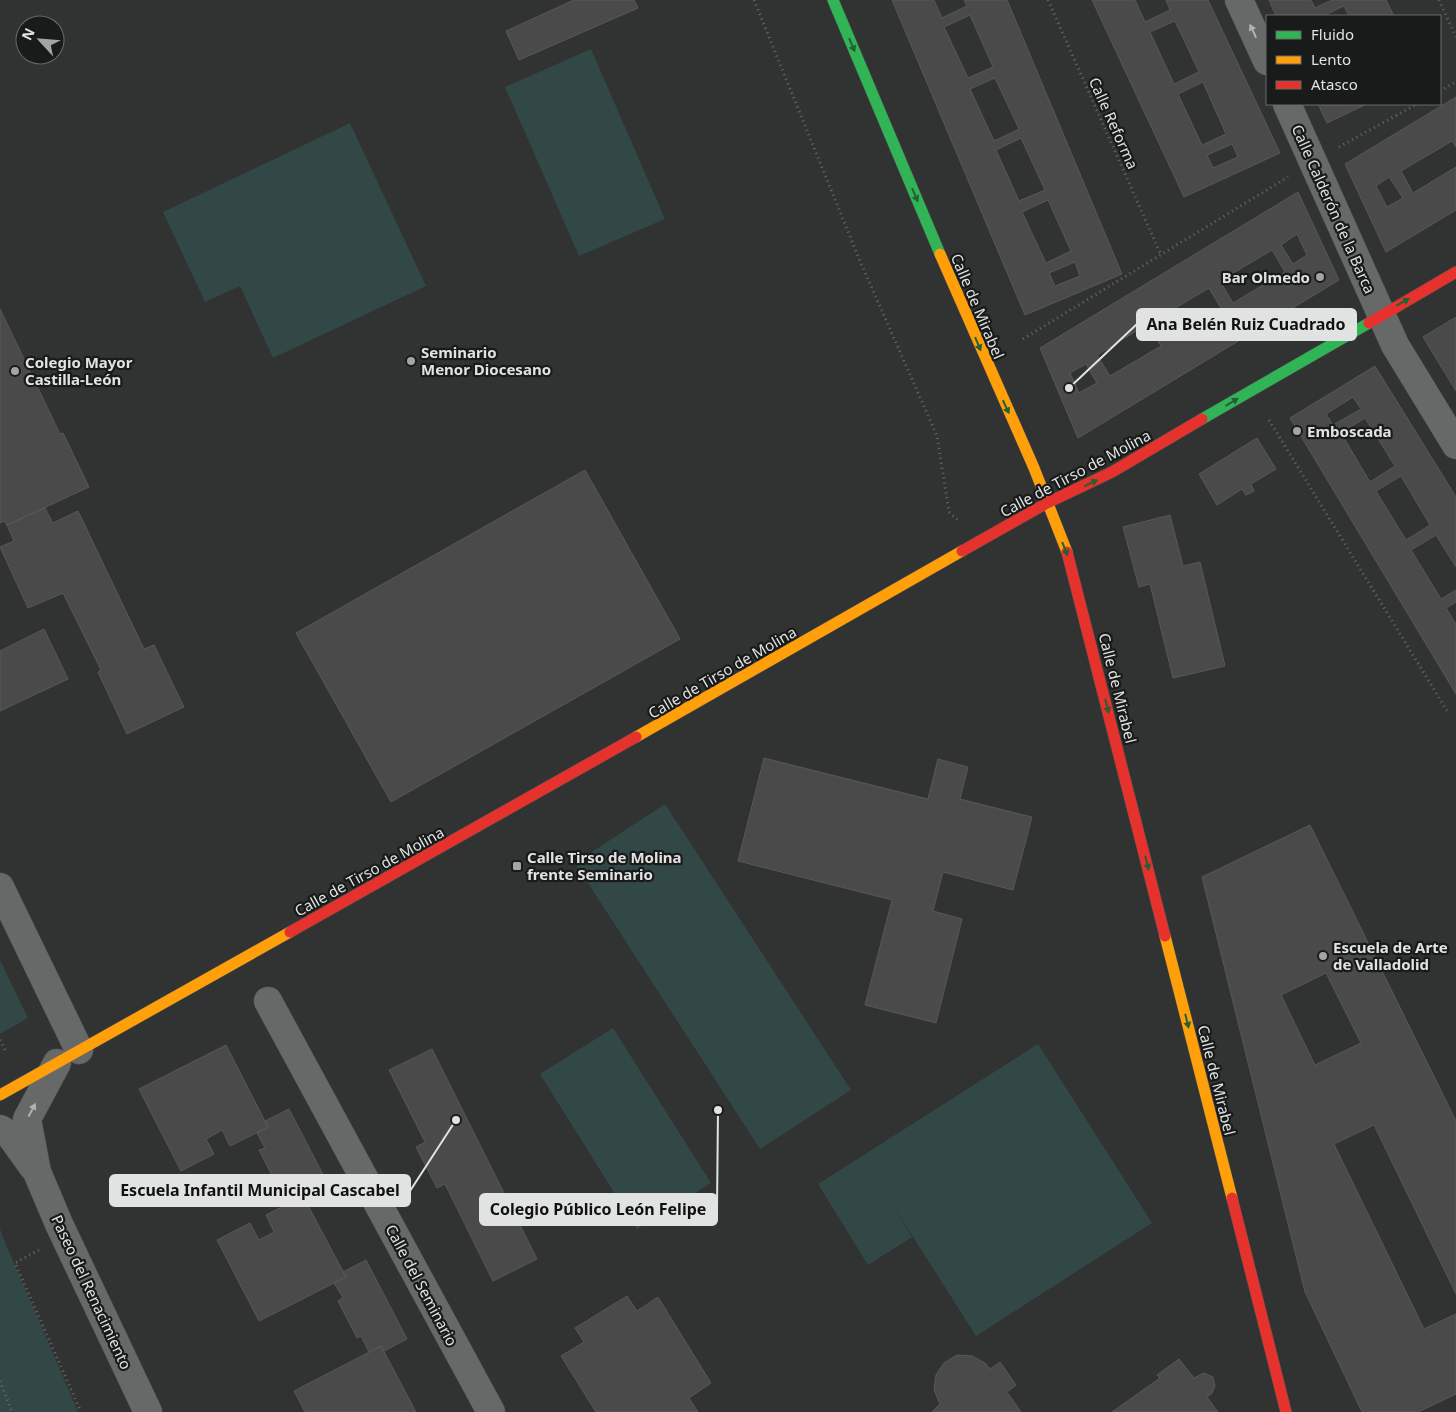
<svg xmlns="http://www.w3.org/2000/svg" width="1456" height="1412" viewBox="0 0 1456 1412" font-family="'Noto Sans',sans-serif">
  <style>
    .green { fill: #324846 }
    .building { fill: #4a4a4a; stroke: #575858; fill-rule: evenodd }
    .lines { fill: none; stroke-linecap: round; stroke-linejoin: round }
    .street-casing { stroke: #4e4f4f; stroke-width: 29 }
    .fast-casing { stroke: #4e4f4f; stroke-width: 12 }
    .slow-casing { stroke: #4e4f4f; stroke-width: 12 }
    .jam-casing { stroke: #4e4f4f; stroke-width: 12 }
    .path { stroke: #686969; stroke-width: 3; stroke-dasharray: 1 4; stroke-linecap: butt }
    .street { stroke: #676868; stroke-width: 28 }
    .fast { stroke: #30b455; stroke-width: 11 }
    .slow { stroke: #ff9f0a; stroke-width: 11 }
    .jam { stroke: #e5322d; stroke-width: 11 }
    .oneway { fill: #b0b2b2 }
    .oneway2 { fill: #236035 }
    .poi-dot { fill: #a3a5a5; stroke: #191b1b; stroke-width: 2 }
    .labels { text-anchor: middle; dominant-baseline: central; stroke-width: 4.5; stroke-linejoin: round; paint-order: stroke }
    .street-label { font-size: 15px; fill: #e1e3e3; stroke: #191b1b }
    .poi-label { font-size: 15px; font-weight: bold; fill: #e1e3e3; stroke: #191b1b; text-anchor: start }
    .leader { fill: none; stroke: #e1e3e3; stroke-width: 2 }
    .callout-dot { fill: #e1e3e3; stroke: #191b1b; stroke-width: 2 }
    .callout { fill: #e1e3e3; stroke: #e1e3e3; stroke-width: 2 }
    .callout-label { font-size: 16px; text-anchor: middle; font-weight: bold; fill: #111 }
  </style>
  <rect width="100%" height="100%" fill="#313232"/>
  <path class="green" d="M591 49 665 219 579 256 505 87Z
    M350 123 426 286 273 358 240 286 205 302 163 212Z
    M665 804 851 1090 760 1149 575 863Z
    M0 960 28 1018 0 1034Z
    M613 1028 711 1183 637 1229 540 1074Z
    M1038 1044 1152 1223 976 1336 889 1199 912 1237 868 1265 818 1184Z
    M0 1229 7 1247 78 1412H0Z"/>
  <path class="building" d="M574 0H634L638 8 519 60 506 31Z
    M892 0H934L942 18 967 6 964 0H1007L1122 274 1025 315ZM970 15 993 67 968 78 944 27ZM995 78 1019 129 994 141 970 89ZM1021 138 1045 190 1019 201 996 150ZM1048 200 1071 251 1046 263 1022 212ZM1075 262 1080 276 1055 286 1049 273Z
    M1092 0H1135L1145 22 1170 10 1166 0H1208L1280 153 1184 197ZM1175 21 1199 72 1174 84 1150 32ZM1203 82 1226 134 1202 145 1178 94ZM1232 144 1238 157 1213 168 1207 155Z
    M1269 0H1311L1315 8 1332 0H1386L1394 16H1349L1344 6 1323 16H1276Z
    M1456 97V147L1452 141 1401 171 1413 193 1456 167V210L1386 252 1345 164ZM1389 177 1403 198 1387 207 1376 186Z
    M1318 104H1367L1327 123Z
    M1298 192 1339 280 1078 438 1040 348ZM1297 234 1307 255 1293 264 1281 245ZM1272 250 1285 272 1233 303 1220 281ZM1209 288 1222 310 1170 340 1157 319ZM1148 324 1161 346 1110 376 1097 355ZM1086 364 1097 383 1079 393 1070 373Z
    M0 309 60 434 63 433 89 487 7 525 4 521 0 523Z
    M1456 317V391L1423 337Z
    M1375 366 1456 497V567L1436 535 1411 550 1441 599 1456 590V602L1446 608 1456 624V694L1290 418ZM1353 397 1361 409 1333 425 1326 414ZM1365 418 1395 466 1370 482 1341 433ZM1401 476 1430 525 1406 540 1376 491Z
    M1257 438 1276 469 1251 484 1254 491 1246 495 1242 489 1217 505 1199 474Z
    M585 470 680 639 391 802 296 633Z
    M45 508 53 523 78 511 144 649 154 645 184 707 127 734 98 672 101 670 63 593 28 608 0 547 14 541 7 525Z
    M1170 515 1183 566 1200 562 1225 666 1173 678 1150 584 1139 587 1123 527Z
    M44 629 68 679 0 711V651Z
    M764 758 928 799 938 759 968 767 960 799 1032 817 1013 890 943 872 933 911 962 919 936 1023 865 1005 892 900 738 861Z
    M1310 825 1456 1121V1294L1374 1125 1334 1144 1424 1329 1456 1314V1394L1418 1412H1362L1305 1292 1202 877ZM1326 973 1361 1043 1315 1065 1281 995Z
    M226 1045 268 1127 230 1146 222 1130 217 1133 206 1139 214 1154 181 1171 139 1089Z
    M432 1049 537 1259 493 1281 445 1184 437 1188 416 1147 425 1142 389 1070Z
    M289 1109 330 1188 306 1200 303 1196 292 1201 284 1185 279 1189 259 1150 265 1148 257 1133 268 1127 265 1121Z
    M303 1196 346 1277 259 1321 217 1240 250 1223 259 1240 274 1232 266 1215Z
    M366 1260 407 1339 384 1351 381 1346 369 1352 361 1336 357 1338 338 1301 343 1298 334 1283 346 1277 343 1272Z
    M627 1296 637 1311 658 1297 711 1383 689 1398 698 1412H596L561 1356 584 1342 575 1328Z
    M381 1346 416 1412H305L294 1391Z
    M957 1355 972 1356 985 1363 990 1369 1000 1362 1016 1385 1007 1392 1021 1412H932L940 1404 934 1390 936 1375 944 1363Z
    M1179 1359 1194 1378 1204 1373 1213 1377 1215 1386 1212 1393 1207 1397 1218 1412H1112L1160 1378 1157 1375Z"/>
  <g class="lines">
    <g class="street-casing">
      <path id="street" d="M1239 0 1267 61
        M1287 104 1395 345 1456 445
        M0 887 79 1050
        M268 1001 491 1412
        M57 1063 27 1119 37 1172 59 1224 148 1412
        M0 1129 10 1135 33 1167"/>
    </g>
    <g class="fast-casing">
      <path id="fast" d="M833 0 940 254
        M1202 419 1369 323"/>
    </g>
    <g class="slow-casing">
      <path id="slow" d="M940 254 1034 468 1067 552
        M636 737 962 551
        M1165 936 1232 1198
        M0 1095 290 932"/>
    </g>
    <g class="jam-casing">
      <path id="jam" d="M1369 323 1456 272
        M962 551 1047 503 1112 472 1202 419
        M1067 552 1165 936
        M290 932 636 737
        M1232 1198 1286 1412"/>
    </g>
    <path class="path" d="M754 0 860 261 937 436 949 512 958 520
      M1048 0 1161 255
      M1439 0 1456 37
      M1440 91 1456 82
      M1339 147 1417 104
      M1023 339 1288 177
      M1269 420 1449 714
      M0 1040 6 1052
      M39 1250 15 1263 81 1412
      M0 1381 12 1412"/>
    <use href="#street" class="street"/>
    <use href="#fast" class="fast"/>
    <use href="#slow" class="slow"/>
    <use href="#jam" class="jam"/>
  </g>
  <defs><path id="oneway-solid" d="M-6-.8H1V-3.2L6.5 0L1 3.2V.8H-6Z" transform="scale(1.25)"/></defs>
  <g class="oneway">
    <use href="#oneway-solid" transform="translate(1253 31) rotate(-115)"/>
    <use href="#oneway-solid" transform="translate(32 1110) rotate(-62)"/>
  </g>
  <g class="oneway2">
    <use href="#oneway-solid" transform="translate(852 45) rotate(67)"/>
    <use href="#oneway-solid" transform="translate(915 195) rotate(67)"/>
    <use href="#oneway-solid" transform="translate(1403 302) rotate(-29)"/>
    <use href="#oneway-solid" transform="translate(978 344) rotate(67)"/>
    <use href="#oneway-solid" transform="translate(1232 402) rotate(-31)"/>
    <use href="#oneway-solid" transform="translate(1006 407) rotate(65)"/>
    <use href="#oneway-solid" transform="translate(1091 483) rotate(-26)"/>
    <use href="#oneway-solid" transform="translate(1065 549) rotate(68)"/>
    <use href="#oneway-solid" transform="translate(1107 706) rotate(76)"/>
    <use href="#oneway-solid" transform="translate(1147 863) rotate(76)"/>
    <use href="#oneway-solid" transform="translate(1187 1021) rotate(76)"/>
  </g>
  <g class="poi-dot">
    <circle cx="1320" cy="277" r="5"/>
    <circle cx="411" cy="361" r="5"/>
    <circle cx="15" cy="371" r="5"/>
    <circle cx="1297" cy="431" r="5"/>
    <rect x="512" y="861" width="10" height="10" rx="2.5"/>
    <circle cx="1323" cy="956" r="5"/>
  </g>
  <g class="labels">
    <g class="street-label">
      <text transform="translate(1114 123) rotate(66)">Calle Reforma</text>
      <text transform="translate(1334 209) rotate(66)">Calle Calderón de la Barca</text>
      <text transform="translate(978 306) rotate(67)">Calle de Mirabel</text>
      <text transform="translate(1075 473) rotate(-28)">Calle de Tirso de Molina</text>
      <text transform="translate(722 672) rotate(-30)">Calle de Tirso de Molina</text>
      <text transform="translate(1118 688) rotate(76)">Calle de Mirabel</text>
      <text transform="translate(369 871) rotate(-29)">Calle de Tirso de Molina</text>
      <text transform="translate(1217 1080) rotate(76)">Calle de Mirabel</text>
      <text transform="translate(422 1285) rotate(62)">Calle del Seminario</text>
      <text transform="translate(92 1292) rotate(65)">Paseo del Renacimiento</text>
    </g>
    <g class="poi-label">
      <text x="1310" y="277" text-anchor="end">Bar Olmedo</text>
      <text x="421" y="352">Seminario<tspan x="421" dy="17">Menor Diocesano</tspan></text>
      <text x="25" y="362">Colegio Mayor<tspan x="25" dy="17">Castilla-León</tspan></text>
      <text x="1307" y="431">Emboscada</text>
      <text x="527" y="857">Calle Tirso de Molina<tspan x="527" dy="17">frente Seminario</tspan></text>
      <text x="1333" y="947">Escuela de Arte<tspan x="1333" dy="17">de Valladolid</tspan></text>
    </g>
  </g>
  <path class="leader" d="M1069 388L1137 324M456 1120L410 1191M718 1110L717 1209"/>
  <g class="callout-dot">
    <circle cx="1069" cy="388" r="5"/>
    <circle cx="456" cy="1120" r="5"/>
    <circle cx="718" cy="1110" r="5"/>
  </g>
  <g class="callout">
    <rect x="1137" y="309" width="219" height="31" rx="5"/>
    <rect x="110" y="1175" width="300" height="31" rx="5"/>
    <rect x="480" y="1194" width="237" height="31" rx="5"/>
  </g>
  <g class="callout-label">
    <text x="1246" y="330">Ana Belén Ruiz Cuadrado</text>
    <text x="260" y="1196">Escuela Infantil Municipal Cascabel</text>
    <text x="598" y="1215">Colegio Público León Felipe</text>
  </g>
  <rect x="1266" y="15" width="175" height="90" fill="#191b1b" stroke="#696b6b"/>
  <rect x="1276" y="31" width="25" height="8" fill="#30b455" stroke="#696b6b"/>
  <text x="1311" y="40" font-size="15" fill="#e1e3e3">Fluido</text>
  <rect x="1276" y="56" width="25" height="8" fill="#ff9f0a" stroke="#696b6b"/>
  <text x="1311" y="65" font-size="15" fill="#e1e3e3">Lento</text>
  <rect x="1276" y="81" width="25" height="8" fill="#e5322d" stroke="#696b6b"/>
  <text x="1311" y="90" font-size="15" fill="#e1e3e3">Atasco</text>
  <g transform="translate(40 40) rotate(296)"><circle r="24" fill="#191b1b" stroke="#696b6b"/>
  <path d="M0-4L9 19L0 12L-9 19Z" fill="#a3a5a5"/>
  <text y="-8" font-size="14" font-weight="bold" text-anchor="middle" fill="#e1e3e3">N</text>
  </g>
</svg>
